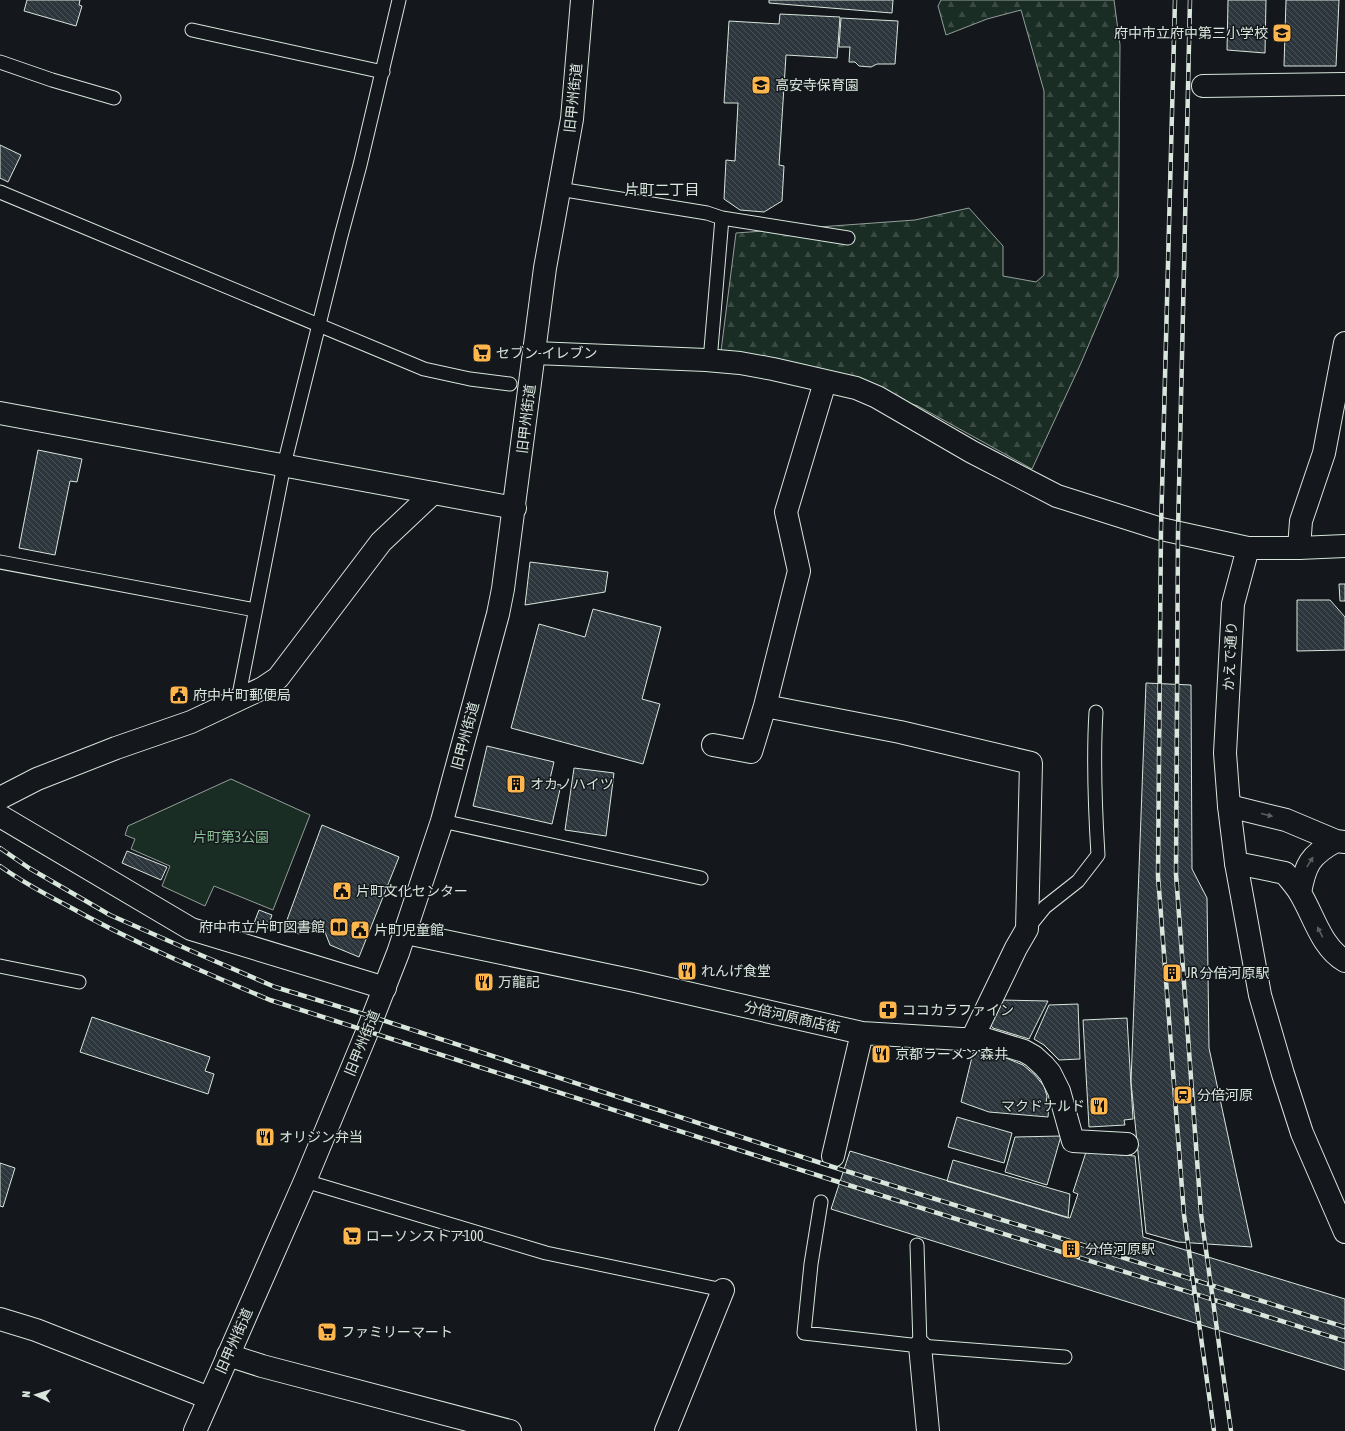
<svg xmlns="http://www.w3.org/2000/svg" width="1345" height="1431" viewBox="0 0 1345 1431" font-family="'Asap Condensed','Noto Sans JP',sans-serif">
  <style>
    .green { fill: #1a2d24; stroke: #939e99 }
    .forest { fill: url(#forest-firs); stroke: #939e99 }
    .building { fill: url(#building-back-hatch); stroke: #d8e6dc }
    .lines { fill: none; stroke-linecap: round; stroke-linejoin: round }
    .lane-casing { stroke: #d8e6dc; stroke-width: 15 }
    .street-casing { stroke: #d8e6dc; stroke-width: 24 }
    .secondary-casing { stroke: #d8e6dc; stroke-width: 24 }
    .lane { stroke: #14181c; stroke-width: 13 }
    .street { stroke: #14181c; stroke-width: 22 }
    .secondary { stroke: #14181c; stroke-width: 22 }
    .rail-casing { stroke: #d8e6dc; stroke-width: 4.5 }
    .rail { stroke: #14181c; stroke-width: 3; stroke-dasharray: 9; stroke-linecap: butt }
    .oneway { fill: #59605f }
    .labels { text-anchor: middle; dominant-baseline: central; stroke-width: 3; stroke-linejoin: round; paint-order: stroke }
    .poi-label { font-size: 14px; fill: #d8e6dc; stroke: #14181c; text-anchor: start }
    .street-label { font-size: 14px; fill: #d8e6dc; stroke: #14181c }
    .park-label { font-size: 14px; fill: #8ac095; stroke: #14181c }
    .neighbourhood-label { font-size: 15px; fill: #d8e6dc; stroke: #14181c }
  </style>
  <defs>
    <pattern id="forest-firs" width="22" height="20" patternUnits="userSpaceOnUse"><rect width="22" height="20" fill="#1a2d24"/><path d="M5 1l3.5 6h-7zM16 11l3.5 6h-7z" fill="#3b4b43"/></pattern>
    <pattern id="building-back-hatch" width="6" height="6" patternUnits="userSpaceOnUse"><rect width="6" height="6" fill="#2c363c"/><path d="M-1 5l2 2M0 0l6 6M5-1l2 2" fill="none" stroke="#4a5358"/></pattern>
  </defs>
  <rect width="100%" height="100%" fill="#14181c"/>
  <path class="green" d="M231 779 310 815 273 910 214 886 205 906 162 886 170 866 131 849 135 839 125 835 128 826Z"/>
  <path class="forest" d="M941 0H1114L1120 45 1118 276 1081 363 1032 469 918 406 774 359 721 351 736 233 915 220 969 208 1003 246V276L1036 282 1044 275V91L1021 10 987 19 946 35 938 6Z"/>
  <path class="building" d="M27 0H80L79 5 82 6 76 26 24 11Z
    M769 0H893L892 13 769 3Z
    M1228 0H1266L1265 53 1227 50Z
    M1286 0H1339L1336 66H1284Z
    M780 14 840 17 837 58 786 55 779 165 784 166 782 201 764 212 740 210 724 199 726 160 735 161 738 103H724L729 21 779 24Z
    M841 18 898 21 895 64H877L871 67 859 66 855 62H849L850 47H839Z
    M0 145 21 155 8 182 0 178Z
    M38 450 82 459 77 482 70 481 55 555 19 548Z
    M530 562 608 572 605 592 525 605Z
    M1339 584H1345V601H1340Z
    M1297 600H1330L1345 617V650L1297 651Z
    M593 609 661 627 642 699 660 704 643 764 511 728 539 624 585 637Z
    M1146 683 1191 685 1192 869 1207 898 1209 1048 1252 1247 1178 1242 1146 1233 1131 1082Z
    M487 746 554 762 549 783 561 785 552 824 473 806Z
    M574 768 614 773 606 836 565 830Z
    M322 825 399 857 359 957 330 945 323 927 312 925 299 934 284 928Z
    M127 851 167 867 161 880 122 863Z
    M259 910 272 915 267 929 254 923Z
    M1000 1000 1048 1001 1029 1039 993 1028 989 1023Z
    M1078 1004 1080 1059 1059 1060 1044 1045 1034 1039 1049 1005Z
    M92 1017 210 1057 205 1071 214 1074 208 1094 80 1052Z
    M1127 1018 1133 1119 1124 1120 1125 1125 1089 1127 1083 1020Z
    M980 1051 1006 1058 1023 1065 1035 1075 1044 1086 1047 1096 1046 1104 1049 1105 1048 1117 989 1112 961 1102 973 1053Z
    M957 1117 1012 1133 1004 1163 948 1147Z
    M1061 1136 1047 1185 1005 1172 1015 1137Z
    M850 1151 1070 1218 1078 1194 1073 1192 1086 1152 1135 1156 1143 1237 1345 1299V1370L831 1209Z
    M953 1160 1070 1194 1068 1218 947 1181Z
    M0 1163 15 1168 3 1207 0 1206Z"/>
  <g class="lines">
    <g class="lane-casing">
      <path id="lane" d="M192 30 383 72
        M0 62 52 80 114 98
        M559 189 707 213 722 218 710 361
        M0 192 424 369 470 379 510 384
        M722 218 848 238
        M0 562 255 610
        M238 700 284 465 341 236 360 165 399 0
        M442 821 701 878
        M1028 928 1045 907 1078 881 1098 855C1095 807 1093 760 1096 712
        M0 966 79 982
        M305 1181 546 1253 723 1290
        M821 1202 811 1264 804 1333 920 1346 1065 1357
        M917 1245 920 1346"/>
    </g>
    <g class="street-casing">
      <path id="street" d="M1203 86 1345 84
        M1299 548 1301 521 1324 453 1345 343
        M765 706 900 732 1031 763 1027 929 1016 948 972 1039
        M713 745 751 752 765 706 799 571 786 512 825 382
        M0 798 37 779 116 748 191 722 263 688 278 678 381 542 433 493
        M1229 806 1286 820 1336 841 1345 842
        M0 816 191 929 385 988
        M1236 863 1285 873C1290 880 1296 886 1300 893 1314 916 1321 947 1345 961
        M1300 893C1305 865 1310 855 1336 841
        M406 933 635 981 862 1033 961 1039H985L1024 1051 1033 1056 1044 1066 1050 1073 1059 1091 1073 1141 1127 1144
        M833 1156 862 1033
        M0 1319 36 1330 209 1398
        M920 1346 928 1431
        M228 1355 262 1366 510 1431
        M666 1431 723 1290"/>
    </g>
    <g class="secondary-casing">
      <path id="secondary" d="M535 353 706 360 740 363 773 369 856 388 877 397 972 452 1057 496 1161 529 1248 548H1299L1345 546
        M0 413 515 508
        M1248 548 1233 604 1225 753 1229 806 1236 863 1260 995 1283 1074 1302 1133 1345 1232
        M195 1431 305 1181 367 1032 398 953 442 821 498 614 503 589 545 268 572 119 582 0"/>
    </g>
    <use href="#lane" class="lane"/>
    <use href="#street" class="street"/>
    <use href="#secondary" class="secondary"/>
    <g class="rail-casing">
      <path id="rail" d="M1175 0 1161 529 1158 876 1184 1215 1214 1431
        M1190 0 1178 533 1176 874 1201 1214 1231 1431
        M0 848 29 868 110 915 203 956 275 987 373 1017 830 1166 1345 1327
        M0 866C21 881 43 893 66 905 132 942 201 971 270 1000L826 1178 1345 1341"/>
    </g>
    <use href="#rail" class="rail"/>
  </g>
  <defs><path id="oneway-solid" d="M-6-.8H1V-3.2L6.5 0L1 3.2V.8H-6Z"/></defs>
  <g class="oneway">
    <use href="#oneway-solid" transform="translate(1267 815) rotate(14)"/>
    <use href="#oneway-solid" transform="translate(1310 862) rotate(-58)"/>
    <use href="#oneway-solid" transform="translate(1320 932) rotate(-117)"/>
  </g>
  <defs>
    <g id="school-square" transform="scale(1)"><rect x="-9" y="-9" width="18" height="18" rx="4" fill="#ffb74d" stroke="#14181c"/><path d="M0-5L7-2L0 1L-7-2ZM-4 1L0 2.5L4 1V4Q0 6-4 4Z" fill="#111"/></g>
    <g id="supermarket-square" transform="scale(1)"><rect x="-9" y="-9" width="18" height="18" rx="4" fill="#ffb74d" stroke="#14181c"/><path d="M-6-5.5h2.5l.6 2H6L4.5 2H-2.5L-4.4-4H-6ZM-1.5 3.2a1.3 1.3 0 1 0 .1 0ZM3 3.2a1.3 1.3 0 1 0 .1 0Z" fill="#111"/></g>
    <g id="civic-square" transform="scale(1)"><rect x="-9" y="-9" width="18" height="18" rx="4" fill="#ffb74d" stroke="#14181c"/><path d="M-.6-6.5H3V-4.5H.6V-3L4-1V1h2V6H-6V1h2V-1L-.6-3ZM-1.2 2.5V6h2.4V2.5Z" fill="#111"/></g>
    <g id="building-square" transform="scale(1)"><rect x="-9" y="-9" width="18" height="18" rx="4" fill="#ffb74d" stroke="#14181c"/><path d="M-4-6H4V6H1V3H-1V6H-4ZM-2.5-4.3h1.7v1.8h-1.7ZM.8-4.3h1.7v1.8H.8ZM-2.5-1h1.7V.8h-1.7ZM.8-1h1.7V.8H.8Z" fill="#111"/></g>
    <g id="library-square" transform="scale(1)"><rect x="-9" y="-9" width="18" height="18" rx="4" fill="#ffb74d" stroke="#14181c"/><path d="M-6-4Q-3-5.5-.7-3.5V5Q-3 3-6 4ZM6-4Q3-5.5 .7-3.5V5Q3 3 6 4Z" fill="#111"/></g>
    <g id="restaurant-square" transform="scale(1)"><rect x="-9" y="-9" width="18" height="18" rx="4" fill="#ffb74d" stroke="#14181c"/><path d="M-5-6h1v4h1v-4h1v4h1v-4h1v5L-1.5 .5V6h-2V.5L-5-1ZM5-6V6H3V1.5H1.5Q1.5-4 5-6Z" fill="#111"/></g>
    <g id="pharmacy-square" transform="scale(1)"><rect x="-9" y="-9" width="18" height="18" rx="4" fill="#ffb74d" stroke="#14181c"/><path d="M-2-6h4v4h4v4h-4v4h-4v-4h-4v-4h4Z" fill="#111"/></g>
    <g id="station-square" transform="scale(1)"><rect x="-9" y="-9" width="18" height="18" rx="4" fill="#ffb74d" stroke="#14181c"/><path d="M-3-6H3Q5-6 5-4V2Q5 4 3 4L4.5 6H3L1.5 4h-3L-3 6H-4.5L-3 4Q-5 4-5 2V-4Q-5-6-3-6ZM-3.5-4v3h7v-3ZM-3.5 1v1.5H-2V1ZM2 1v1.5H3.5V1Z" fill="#111"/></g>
  </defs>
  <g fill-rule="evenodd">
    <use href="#school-square" x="1282" y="33"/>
    <use href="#school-square" x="761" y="85"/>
    <use href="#supermarket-square" x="482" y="353"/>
    <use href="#civic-square" x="179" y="695"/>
    <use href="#building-square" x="516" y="784"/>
    <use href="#civic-square" x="342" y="891"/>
    <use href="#library-square" x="339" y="927"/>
    <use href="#civic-square" x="360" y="930"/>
    <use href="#restaurant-square" x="687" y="971"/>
    <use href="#building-square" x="1172" y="973"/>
    <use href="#restaurant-square" x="484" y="982"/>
    <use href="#pharmacy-square" x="888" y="1010"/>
    <use href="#restaurant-square" x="881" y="1054"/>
    <use href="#station-square" x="1183" y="1095"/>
    <use href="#restaurant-square" x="1099" y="1106"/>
    <use href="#restaurant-square" x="265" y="1137"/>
    <use href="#supermarket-square" x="352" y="1236"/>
    <use href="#building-square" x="1071" y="1249"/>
    <use href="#supermarket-square" x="327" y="1332"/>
  </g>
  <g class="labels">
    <g class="poi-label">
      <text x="1268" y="33" text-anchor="end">府中市立府中第三小学校</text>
      <text x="775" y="85">高安寺保育園</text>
      <text x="496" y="353">セブン-イレブン</text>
      <text x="193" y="695">府中片町郵便局</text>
      <text x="530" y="784">オカノハイツ</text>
      <text x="356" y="891">片町文化センター</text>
      <text x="325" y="927" text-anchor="end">府中市立片町図書館</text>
      <text x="374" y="930">片町児童館</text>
      <text x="701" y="971">れんげ食堂</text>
      <text x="1186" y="973">JR 分倍河原駅</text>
      <text x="498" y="982">万龍記</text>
      <text x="902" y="1010">ココカラファイン</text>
      <text x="895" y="1054">京都ラーメン 森井</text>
      <text x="1197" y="1095">分倍河原</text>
      <text x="1085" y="1106" text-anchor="end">マクドナルド</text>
      <text x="279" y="1137">オリジン弁当</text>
      <text x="366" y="1236">ローソンストア100</text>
      <text x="1085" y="1249">分倍河原駅</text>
      <text x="341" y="1332">ファミリーマート</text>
    </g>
    <g class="street-label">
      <text transform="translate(573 98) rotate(-84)">旧甲州街道</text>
      <text transform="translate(526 419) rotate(-83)">旧甲州街道</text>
      <text transform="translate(1230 656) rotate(-87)">かえで通り</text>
      <text transform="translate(465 736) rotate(-75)">旧甲州街道</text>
      <text transform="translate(792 1017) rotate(13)">分倍河原商店街</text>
      <text transform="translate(362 1043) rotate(-68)">旧甲州街道</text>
      <text transform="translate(234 1341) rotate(-66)">旧甲州街道</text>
    </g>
    <g class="park-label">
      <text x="231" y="837">片町第3公園</text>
    </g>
    <g class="neighbourhood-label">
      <text x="662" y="189">片町二丁目</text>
    </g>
  </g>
  <g transform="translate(36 1395) rotate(274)" stroke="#14181c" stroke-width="3" paint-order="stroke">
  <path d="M0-3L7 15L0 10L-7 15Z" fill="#d8e6dc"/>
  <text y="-6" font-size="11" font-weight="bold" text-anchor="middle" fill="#d8e6dc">N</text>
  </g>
</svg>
